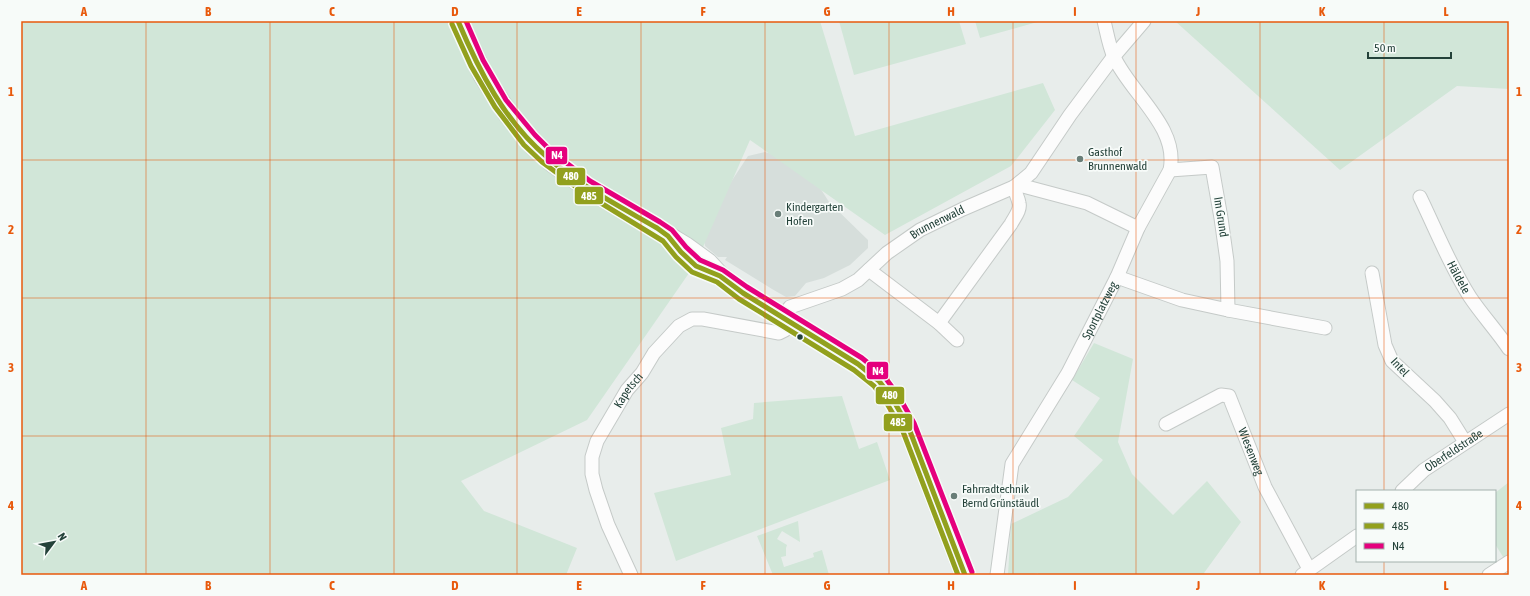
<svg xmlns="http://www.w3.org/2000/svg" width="1530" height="596" viewBox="0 0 1530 596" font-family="'Asap Condensed',sans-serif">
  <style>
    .built { fill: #d6dedb }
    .green { fill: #d1e6d8 }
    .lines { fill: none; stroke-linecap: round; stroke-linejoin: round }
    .minor-casing { stroke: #c5cac8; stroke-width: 15 }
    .secondary-casing { stroke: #c3cbc8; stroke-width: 21 }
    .minor { stroke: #fcfcfc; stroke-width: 13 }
    .secondary { stroke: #fcfcfc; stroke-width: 19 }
    .bus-1-casing { stroke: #f7fbf9; stroke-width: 8 }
    .bus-2-casing { stroke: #f7fbf9; stroke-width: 8 }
    .bus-3-casing { stroke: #f7fbf9; stroke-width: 8 }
    .bus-1 { stroke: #92a01d; stroke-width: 5 }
    .bus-2 { stroke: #92a01d; stroke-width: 5 }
    .bus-3 { stroke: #e5007d; stroke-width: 5 }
    .grid { fill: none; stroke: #e8590c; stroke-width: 1; stroke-opacity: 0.55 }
    .poi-dot { fill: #697e78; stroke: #f7fbf9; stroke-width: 1.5 }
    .bus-dot { fill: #24423a; stroke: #f7fbf9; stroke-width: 1.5 }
    .labels { text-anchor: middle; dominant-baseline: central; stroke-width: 3.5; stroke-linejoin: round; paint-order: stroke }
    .poi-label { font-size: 12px; fill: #24423a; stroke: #f7fbf9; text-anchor: start }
    .street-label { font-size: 12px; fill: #24423a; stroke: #f7fbf9 }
    .line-badge { stroke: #f7fbf9; stroke-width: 1.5 }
    .badge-label { font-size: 11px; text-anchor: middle; font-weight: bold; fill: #fff }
    .neatline { fill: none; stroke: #e8590c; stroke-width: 1.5 }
    .grid-label { font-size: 13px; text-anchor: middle; font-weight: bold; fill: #e8590c }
  </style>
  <rect width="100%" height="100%" fill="#e8edeb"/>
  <path class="built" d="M765 152 790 159 810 172 829 202 868 240V248L850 265 824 278 806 283 795 296 786 297 772 289 725 260 727 257H718L705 246 704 240 731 182 748 156Z"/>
  <path class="green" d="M21 21H820L855 136 1043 83 1055 110 1011 166 885 235 750 140 696 263 587 420 461 481 484 511 577 548 566 575H21Z
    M839 21H959L966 44 854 75Z
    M975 21H1041L980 38Z
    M1175 21H1509V89L1457 86 1340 170Z
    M1094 343 1133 359 1118 442 1132 474 1173 515 1207 481 1241 522 1204 573 1206 575H1039L1038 573 1029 575H1008L1011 524 1068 497 1103 460 1074 436 1100 398 1072 380Z
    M842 396 859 449 877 442 890 480 676 561 654 493 731 475 721 428 753 419 754 403Z
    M1509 482V557L1505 560 1495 544V493Z
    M798 521 800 542 782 531 777 539 787 545 786 548V556L781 557 784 567 814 557 813 553 822 550 829 575H773L757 536Z"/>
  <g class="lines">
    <g class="minor-casing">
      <g id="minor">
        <path id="s1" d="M1420 197C1436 230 1450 266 1470 297 1482 315 1497 331 1509 349"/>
        <path d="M869 270 939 323 957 340"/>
        <path d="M1372 273 1385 345 1392 361 1435 401 1450 418 1465 442"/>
        <path d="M1117 277 1182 300 1228 310 1227 261 1221 218 1212 167 1170 170"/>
        <path d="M1228 310 1325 328"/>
        <path id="s2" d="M782 317 790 307 842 289 858 280 887 253 920 230 963 209 1014 187 1023 186 1087 203 1138 228"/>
        <path d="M939 323 1011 224C1014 218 1021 210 1019 203 1018 197 1015 193 1014 187L1031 173 1070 115 1114 56 1144 21"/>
        <path id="s3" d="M1166 424 1221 395 1229 396 1265 487 1309 569"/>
        <path id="s4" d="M1402 491 1424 470 1509 414"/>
        <path id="s5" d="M631 575 608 525 596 490 592 474V457L597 441 627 390 642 373 654 353 679 326 692 319H703L779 333 785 330 790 322"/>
        <path id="s6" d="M997 575 1012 464 1068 373 1117 277 1138 228 1170 170C1179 127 1131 94 1114 57 1109 46 1107 33 1104 21"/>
        <path d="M1302 575 1357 536"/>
        <path d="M1489 575 1509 562"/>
      </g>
    </g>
    <g class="secondary-casing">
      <path id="secondary" d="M458 21 483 75 508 114 534 146 552 162 585 186 686 247 708 263 720 276 743 293 858 364 879 381 892 398 908 426 965 575"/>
    </g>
    <use href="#minor" class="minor"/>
    <use href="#secondary" class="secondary"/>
    <g class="bus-1-casing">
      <path id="bus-1" d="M458 21C479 71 505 122 547 157 580 186 619 206 657 228L668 236 681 252 696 266 720 276 743 293 858 364 879 381 892 398 908 426 965 575"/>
    </g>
    <g class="bus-2-casing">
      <path id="bus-2" d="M452 24 471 66 495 107 524 145 542 162 583 192 663 241 676 257 692 272 717 282 739 299 854 370 874 386 886 402 902 429 958 575"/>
    </g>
    <g class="bus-3-casing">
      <path id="bus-3" d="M466 21 483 60 506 100 535 135 551 151 590 181 660 222 672 230 686 247 700 260 723 270 747 287 862 358 884 376 898 395 914 423 972 572"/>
    </g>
    <use href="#bus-1" class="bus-1"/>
    <use href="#bus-2" class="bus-2"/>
    <use href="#bus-3" class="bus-3"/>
  </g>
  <path class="grid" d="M146 21V575M270 21V575M394 21V575M517 21V575M641 21V575M765 21V575M889 21V575M1013 21V575M1136 21V575M1260 21V575M1384 21V491M21 160H1509M21 298H1509M21 436H1509M1384 561V575"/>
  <g class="poi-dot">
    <circle cx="1080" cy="159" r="4"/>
    <circle cx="778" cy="214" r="4"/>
    <circle cx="954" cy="496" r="4"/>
  </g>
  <circle class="bus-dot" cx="800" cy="337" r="3.5"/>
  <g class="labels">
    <g class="poi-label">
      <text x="1088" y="152">Gasthof<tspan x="1088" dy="14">Brunnenwald</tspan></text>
      <text x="786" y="207">Kindergarten<tspan x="786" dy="14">Hofen</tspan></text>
      <text x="962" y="489">Fahrradtechnik<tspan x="962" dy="14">Bernd Grünstäudl</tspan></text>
    </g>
    <g class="street-label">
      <text transform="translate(1221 217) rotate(81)">Im Grund</text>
      <text stroke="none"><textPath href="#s2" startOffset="185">Brunnenwald</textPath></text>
      <text stroke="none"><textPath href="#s1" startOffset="89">Häldele</textPath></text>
      <text stroke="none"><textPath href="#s6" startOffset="289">Sportplatzweg</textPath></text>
      <text transform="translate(1400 367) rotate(48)">Intel</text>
      <text stroke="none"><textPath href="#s5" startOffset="202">Kapetsch</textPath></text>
      <text stroke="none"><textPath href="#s4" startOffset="66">Oberfeldstraße</textPath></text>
      <text stroke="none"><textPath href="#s3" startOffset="130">Wiesenweg</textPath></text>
    </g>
  </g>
  <g class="line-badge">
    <rect x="545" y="146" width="23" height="19" rx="4" fill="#e5007d"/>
    <rect x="556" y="167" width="30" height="19" rx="4" fill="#92a01d"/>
    <rect x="574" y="186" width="30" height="19" rx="4" fill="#92a01d"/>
    <rect x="866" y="361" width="23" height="19" rx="4" fill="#e5007d"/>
    <rect x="875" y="386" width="30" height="19" rx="4" fill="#92a01d"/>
    <rect x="883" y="413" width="30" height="19" rx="4" fill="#92a01d"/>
  </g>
  <g class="badge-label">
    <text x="557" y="159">N4</text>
    <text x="571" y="180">480</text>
    <text x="589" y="200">485</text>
    <text x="878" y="375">N4</text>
    <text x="890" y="399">480</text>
    <text x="898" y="426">485</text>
  </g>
  <rect width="1530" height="596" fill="none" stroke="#f7fbf9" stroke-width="44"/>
  <rect x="1356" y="490" width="140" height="72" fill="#f7fbf9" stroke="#a3b1ad"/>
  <rect x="1364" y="503" width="20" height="6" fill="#92a01d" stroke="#a3b1ad"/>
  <text x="1392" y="510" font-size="12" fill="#24423a">480</text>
  <rect x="1364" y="523" width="20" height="6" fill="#92a01d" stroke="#a3b1ad"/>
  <text x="1392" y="530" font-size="12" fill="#24423a">485</text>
  <rect x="1364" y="543" width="20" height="6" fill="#e5007d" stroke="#a3b1ad"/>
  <text x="1392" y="550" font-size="12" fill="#24423a">N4</text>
  <g transform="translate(54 542) rotate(58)" stroke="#f7fbf9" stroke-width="3" paint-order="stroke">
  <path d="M0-3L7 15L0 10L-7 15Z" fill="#24423a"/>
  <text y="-6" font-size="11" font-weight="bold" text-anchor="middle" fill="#24423a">N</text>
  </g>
  <path d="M1368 52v6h83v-6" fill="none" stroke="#24423a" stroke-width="2"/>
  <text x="1374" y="52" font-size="12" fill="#24423a" stroke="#f7fbf9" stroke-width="3" paint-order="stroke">50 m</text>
  <rect x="22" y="22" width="1486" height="552" class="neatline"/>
  <g class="grid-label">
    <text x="84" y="16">A</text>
    <text x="208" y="16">B</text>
    <text x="332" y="16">C</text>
    <text x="455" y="16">D</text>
    <text x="579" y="16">E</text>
    <text x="703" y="16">F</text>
    <text x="827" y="16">G</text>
    <text x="951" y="16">H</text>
    <text x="1075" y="16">I</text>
    <text x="1198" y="16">J</text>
    <text x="1322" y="16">K</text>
    <text x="1446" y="16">L</text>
    <text x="11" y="96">1</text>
    <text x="1519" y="96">1</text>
    <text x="11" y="234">2</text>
    <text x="1519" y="234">2</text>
    <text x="11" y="372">3</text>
    <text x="1519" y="372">3</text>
    <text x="11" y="510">4</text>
    <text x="1519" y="510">4</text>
    <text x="84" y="590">A</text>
    <text x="208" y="590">B</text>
    <text x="332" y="590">C</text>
    <text x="455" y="590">D</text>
    <text x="579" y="590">E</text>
    <text x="703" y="590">F</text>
    <text x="827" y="590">G</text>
    <text x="951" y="590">H</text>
    <text x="1075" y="590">I</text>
    <text x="1198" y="590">J</text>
    <text x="1322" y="590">K</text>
    <text x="1446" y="590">L</text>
  </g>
</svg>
